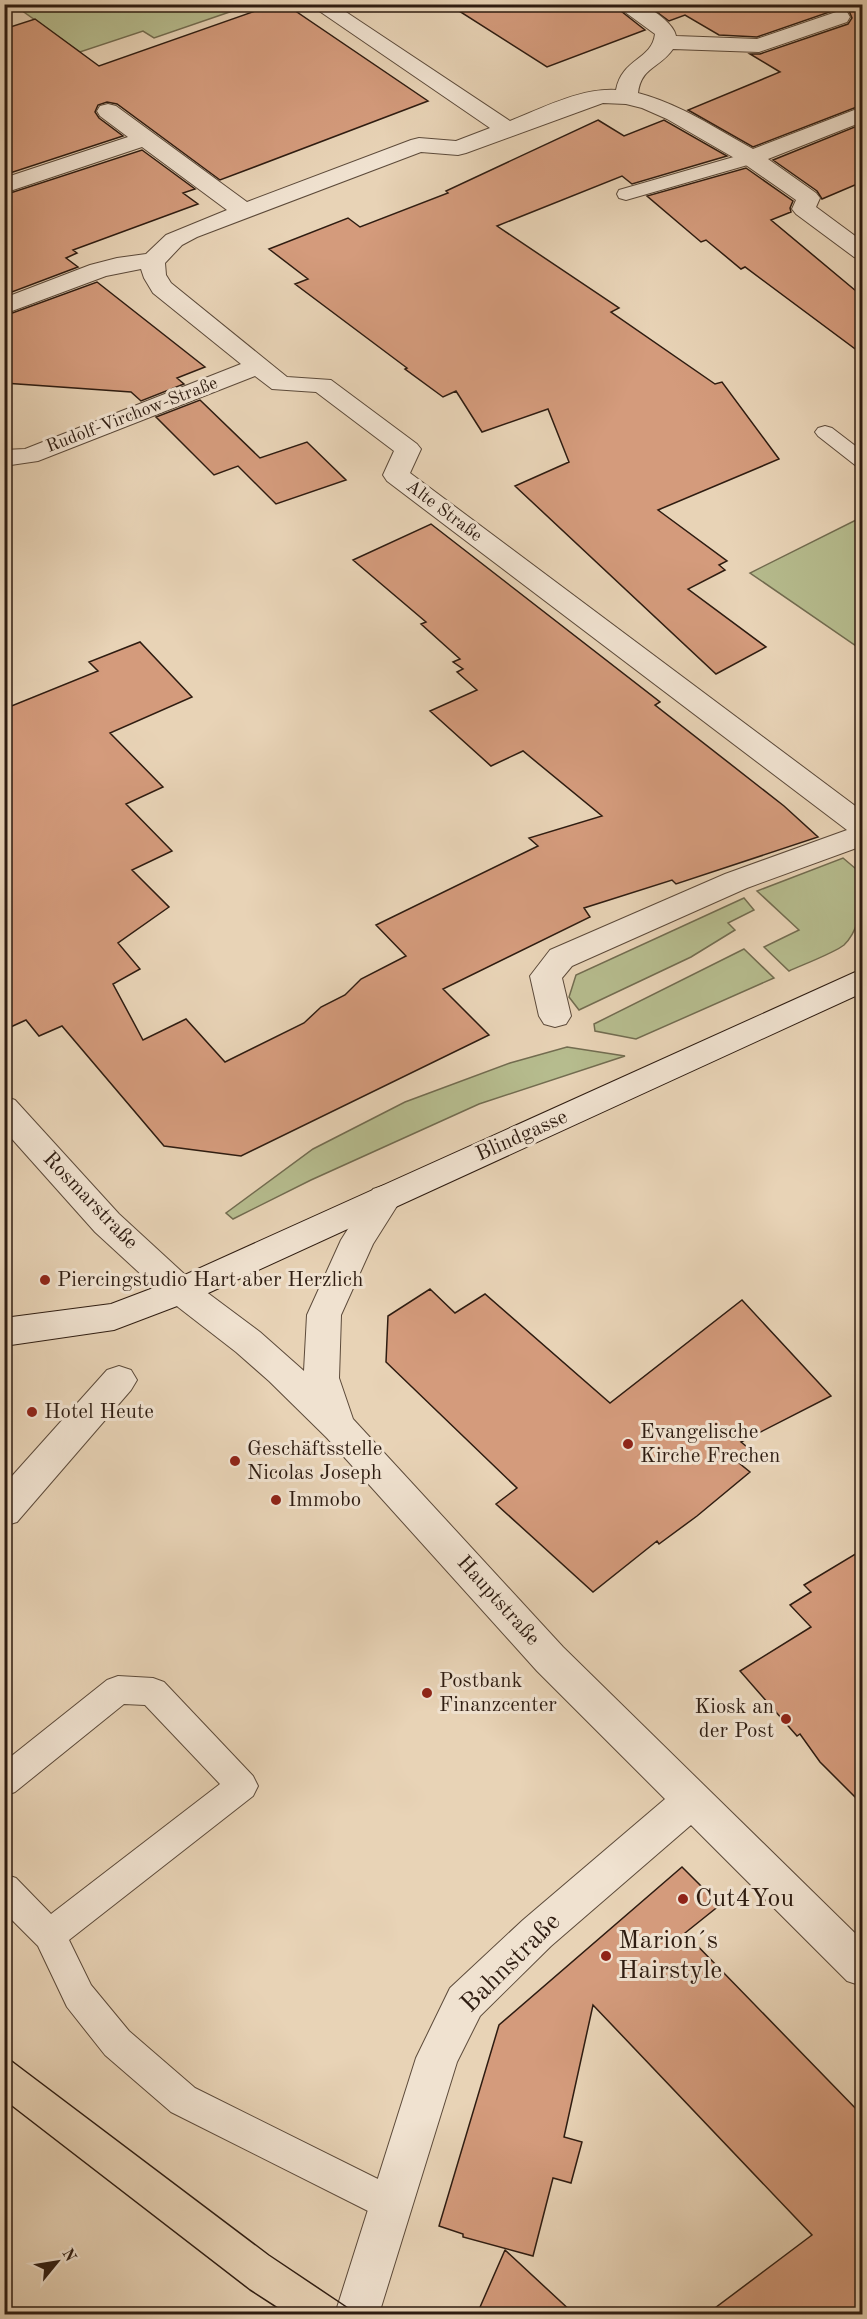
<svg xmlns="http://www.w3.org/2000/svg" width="867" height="2319" viewBox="0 0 867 2319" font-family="'Old Standard TT',serif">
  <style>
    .green { fill: #b6bc8e; stroke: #726c50; stroke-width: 1.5 }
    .building { fill: #d49b7c; stroke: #2e1c11; stroke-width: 1.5 }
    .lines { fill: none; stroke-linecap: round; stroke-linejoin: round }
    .service-casing { stroke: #5c4a3a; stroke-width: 2 }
    .minor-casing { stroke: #5c4a3a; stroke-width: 2 }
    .secondary-casing { stroke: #2e1c11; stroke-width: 2 }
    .service { fill: #f0e2d0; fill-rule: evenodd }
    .minor { fill: #f0e2d0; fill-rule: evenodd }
    .secondary { fill: #f0e2d0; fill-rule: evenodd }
    .tram { stroke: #2e1c11; stroke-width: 1.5 }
    .poi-dot { fill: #8f2418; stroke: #f0e2d0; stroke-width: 2 }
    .labels { text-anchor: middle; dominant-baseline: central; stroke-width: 6; stroke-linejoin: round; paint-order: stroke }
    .far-street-label { font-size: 18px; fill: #2e1c11; stroke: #f0e2d0 }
    .street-label { font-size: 21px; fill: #2e1c11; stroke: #f0e2d0 }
    .poi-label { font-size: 21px; fill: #2e1c11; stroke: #f0e2d0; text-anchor: start }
    .near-poi-label { font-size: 26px; fill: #2e1c11; stroke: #f0e2d0; text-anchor: start }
    .near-street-label { font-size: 26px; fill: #2e1c11; stroke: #f0e2d0 }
  </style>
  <rect width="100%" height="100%" fill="#e8d3b6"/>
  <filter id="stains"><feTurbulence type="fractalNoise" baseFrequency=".00333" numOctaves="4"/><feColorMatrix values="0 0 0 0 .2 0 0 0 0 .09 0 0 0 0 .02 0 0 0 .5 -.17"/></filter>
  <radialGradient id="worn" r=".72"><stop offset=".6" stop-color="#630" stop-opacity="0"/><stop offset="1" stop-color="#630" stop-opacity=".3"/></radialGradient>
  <path class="green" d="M14 5H250L154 38 143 31 80 52Z
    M862 517V650L750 573Z
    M843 858 862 874C863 897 862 928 844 945 834 953 802 965 789 971L764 947 799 930 757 891Z
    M744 898 754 910 728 923 735 930 691 957 579 1010 569 997 576 975Z
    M744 949 774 978 636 1039 595 1031 594 1024Z
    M567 1047 625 1056 479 1104 311 1180 233 1219 226 1213 313 1149 405 1102 510 1063Z"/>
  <path class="building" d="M275 4H285L428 101 220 180 117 104 107 102 98 105 95 112 99 118 123 136 4 175V29L35 19 99 66Z
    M448 4H612L645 30 547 67Z
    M646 4H862V105L753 147 688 110 780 72 750 54H760L848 24 852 18 849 11 838 9 757 37 719 35 685 15 669 21Z
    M598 120 624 136 664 120 727 156 632 184 622 176 497 226 619 308 611 312 715 384 722 382 779 459 658 510 727 561 719 565 725 570 688 589 766 647 716 674 515 486 569 462 548 409 482 432 456 391 443 397 405 369 407 368 295 284 308 279 269 249 348 218 360 227 448 193 446 191Z
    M862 124V182L822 199 817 191 773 160Z
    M142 150 195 189 183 193 198 204 73 250 77 253 66 258 78 267 4 295V195Z
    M746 168 793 201 790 208 791 212 771 220 862 296V354L745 267 741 269 706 240 701 242 647 196Z
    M97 282 205 367 177 378 184 384 141 401 131 392 4 383V316Z
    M200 400 260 458 307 442 346 480 276 504 238 466 214 475 156 417Z
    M431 524 660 702 655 705 784 806 818 837 676 884 672 880 584 908 590 917 443 989 489 1035 241 1156 164 1146 62 1026 39 1036 26 1020 4 1030V709L98 671 89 662 140 642 192 697 110 733 163 787 126 804 172 851 132 870 169 907 118 943 140 969 113 984 143 1040 186 1019 225 1062 304 1023 321 1007 345 995 361 979 406 956 376 925 538 846 529 838 602 816 523 751 491 766 430 711 477 690 457 672 463 669 453 662 460 659 421 624 426 622 353 560Z
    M430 1289 455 1313 485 1294 610 1403 742 1300 831 1396 741 1442 753 1452 739 1463 750 1472 697 1516 659 1544 657 1541 593 1592 496 1504 517 1488 386 1362 388 1316Z
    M862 1550V1804L820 1762 800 1734 797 1736 740 1671 811 1627 790 1605 811 1592 804 1585Z
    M682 1867 720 1905 685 1933 862 2115V2314H707L812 2235 593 2005 564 2137 582 2142 571 2183 553 2178 533 2256 463 2237V2234L439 2226 499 2025Z
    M505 2250 574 2314H477Z"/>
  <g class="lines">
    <g class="service-casing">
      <path id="service" d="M751 152 758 154 760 158 758 162 626 200 619 198 617 194 619 190Z
        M825 426 832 428 862 451V467L855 465 818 436 815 432 818 428Z
        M118 1676 153 1678 164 1682 253 1776 258 1786 253 1796 69 1940 91 1985 129 2031 195 2088 404 2192 409 2204 404 2216 391 2222 378 2216 171 2112 105 2055 67 2007 38 1946 4 1912V1874L16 1878 51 1914 220 1784 145 1705 124 1704 15 1792 4 1796V1762L107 1680Z"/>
    </g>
    <g class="minor-casing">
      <path id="minor" d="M309 4H334L510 121C543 108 580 88 616 90 622 58 652 60 655 34L614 4C621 4 632 3 639 4 652 8 674 24 676 36L757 39 839 11 847 12 850 17 847 22 759 52 673 49C660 68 641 67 638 93 680 104 715 128 753 149L862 107V122L768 159 816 193 820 198 816 207 862 241V259L854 257 796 214 792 209 796 200 743 163 667 119 642 108 626 104 603 103 466 153 458 155 421 152 197 237 182 245 165 263 166 275 171 283 287 377 331 380 417 444 421 449 410 473 862 811V846L747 888 572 966 562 978 571 1016 566 1024 555 1027 544 1024 539 1016 530 976 550 950 725 874 847 830 387 481 383 475 394 451 316 392 272 389 255 376 38 461 4 466V450L25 449 241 364 153 293 144 278 141 269 106 276 4 314V298L90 265 117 258 146 254 166 235 227 210 142 147 4 193V178L128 137 100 116 97 111 100 106 108 104 116 106 247 202 411 140 419 138 456 141 490 128Z
        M4 1096 15 1100 119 1214 193 1282 260 1332 304 1371 307 1315 341 1240 373 1189 385 1185 397 1189 402 1198 373 1244 341 1315 339 1378 353 1419 563 1647 862 1940V1986L847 1981 691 1825 551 1946 480 2016 457 2062 379 2314H335L416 2058 450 1988 523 1920 665 1799 537 1671 327 1438 269 1381 236 1352 169 1300 95 1232 4 1130Z
        M119 1366 131 1370 137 1380 131 1390 17 1522 4 1526V1485L107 1370Z"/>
    </g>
    <g class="secondary-casing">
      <path id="secondary" d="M862 969V993L193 1300 114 1330 4 1346V1318L111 1304 169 1282Z"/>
    </g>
    <use href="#service" class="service"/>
    <use href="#minor" class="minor"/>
    <use href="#secondary" class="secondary"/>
    <path class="tram" d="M4 2055 269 2255 357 2314
      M4 2100 250 2290 287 2314"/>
  </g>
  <g class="poi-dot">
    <circle cx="45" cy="1280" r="6"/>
    <circle cx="32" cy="1412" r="6"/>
    <circle cx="628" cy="1444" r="6"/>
    <circle cx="235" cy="1461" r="6"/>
    <circle cx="276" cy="1500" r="6"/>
    <circle cx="427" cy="1693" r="6"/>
    <circle cx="786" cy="1719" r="6"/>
    <circle cx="683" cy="1899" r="6"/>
    <circle cx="606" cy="1956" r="6"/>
  </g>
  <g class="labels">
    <g class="far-street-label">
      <text transform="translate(132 415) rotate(-21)">Rudolf-Virchow-Straße</text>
      <text transform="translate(444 511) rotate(37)">Alte Straße</text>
    </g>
    <g class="street-label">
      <text transform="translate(522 1136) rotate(-24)">Blindgasse</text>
      <text transform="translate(90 1201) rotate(46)">Rosmarstraße</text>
      <text transform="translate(498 1601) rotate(48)">Hauptstraße</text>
    </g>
    <g class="poi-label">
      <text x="57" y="1280">Piercingstudio Hart aber Herzlich</text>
      <text x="44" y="1412">Hotel Heute</text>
      <text x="640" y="1432">Evangelische<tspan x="640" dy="24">Kirche Frechen</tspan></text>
      <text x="247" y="1449">Geschäftsstelle<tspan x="247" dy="24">Nicolas Joseph</tspan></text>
      <text x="288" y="1500">Immobo</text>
      <text x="439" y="1681">Postbank<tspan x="439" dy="24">Finanzcenter</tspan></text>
      <text x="774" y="1707" text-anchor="end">Kiosk an<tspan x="774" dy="24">der Post</tspan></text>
    </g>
    <g class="near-poi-label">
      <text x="695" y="1899">Cut4You</text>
      <text x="618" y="1941">Marion´s<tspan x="618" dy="30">Hairstyle</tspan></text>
    </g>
    <g class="near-street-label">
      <text transform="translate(511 1963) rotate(-45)">Bahnstraße</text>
    </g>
  </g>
  <rect width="867" height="2319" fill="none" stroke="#e8d3b6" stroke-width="24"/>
  <rect x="6" y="6" width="855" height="2307" fill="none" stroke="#2e1c11" stroke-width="3"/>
  <rect x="12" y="12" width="843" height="2295" fill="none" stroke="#2e1c11" stroke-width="1.5"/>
  <g transform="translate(57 2262) rotate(60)" stroke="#f0e2d0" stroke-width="4.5" paint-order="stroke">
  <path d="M0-4.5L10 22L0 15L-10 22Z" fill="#2e1c11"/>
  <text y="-9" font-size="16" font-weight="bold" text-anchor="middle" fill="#2e1c11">N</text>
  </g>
  <rect width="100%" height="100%" filter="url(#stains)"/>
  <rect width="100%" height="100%" fill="url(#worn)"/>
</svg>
